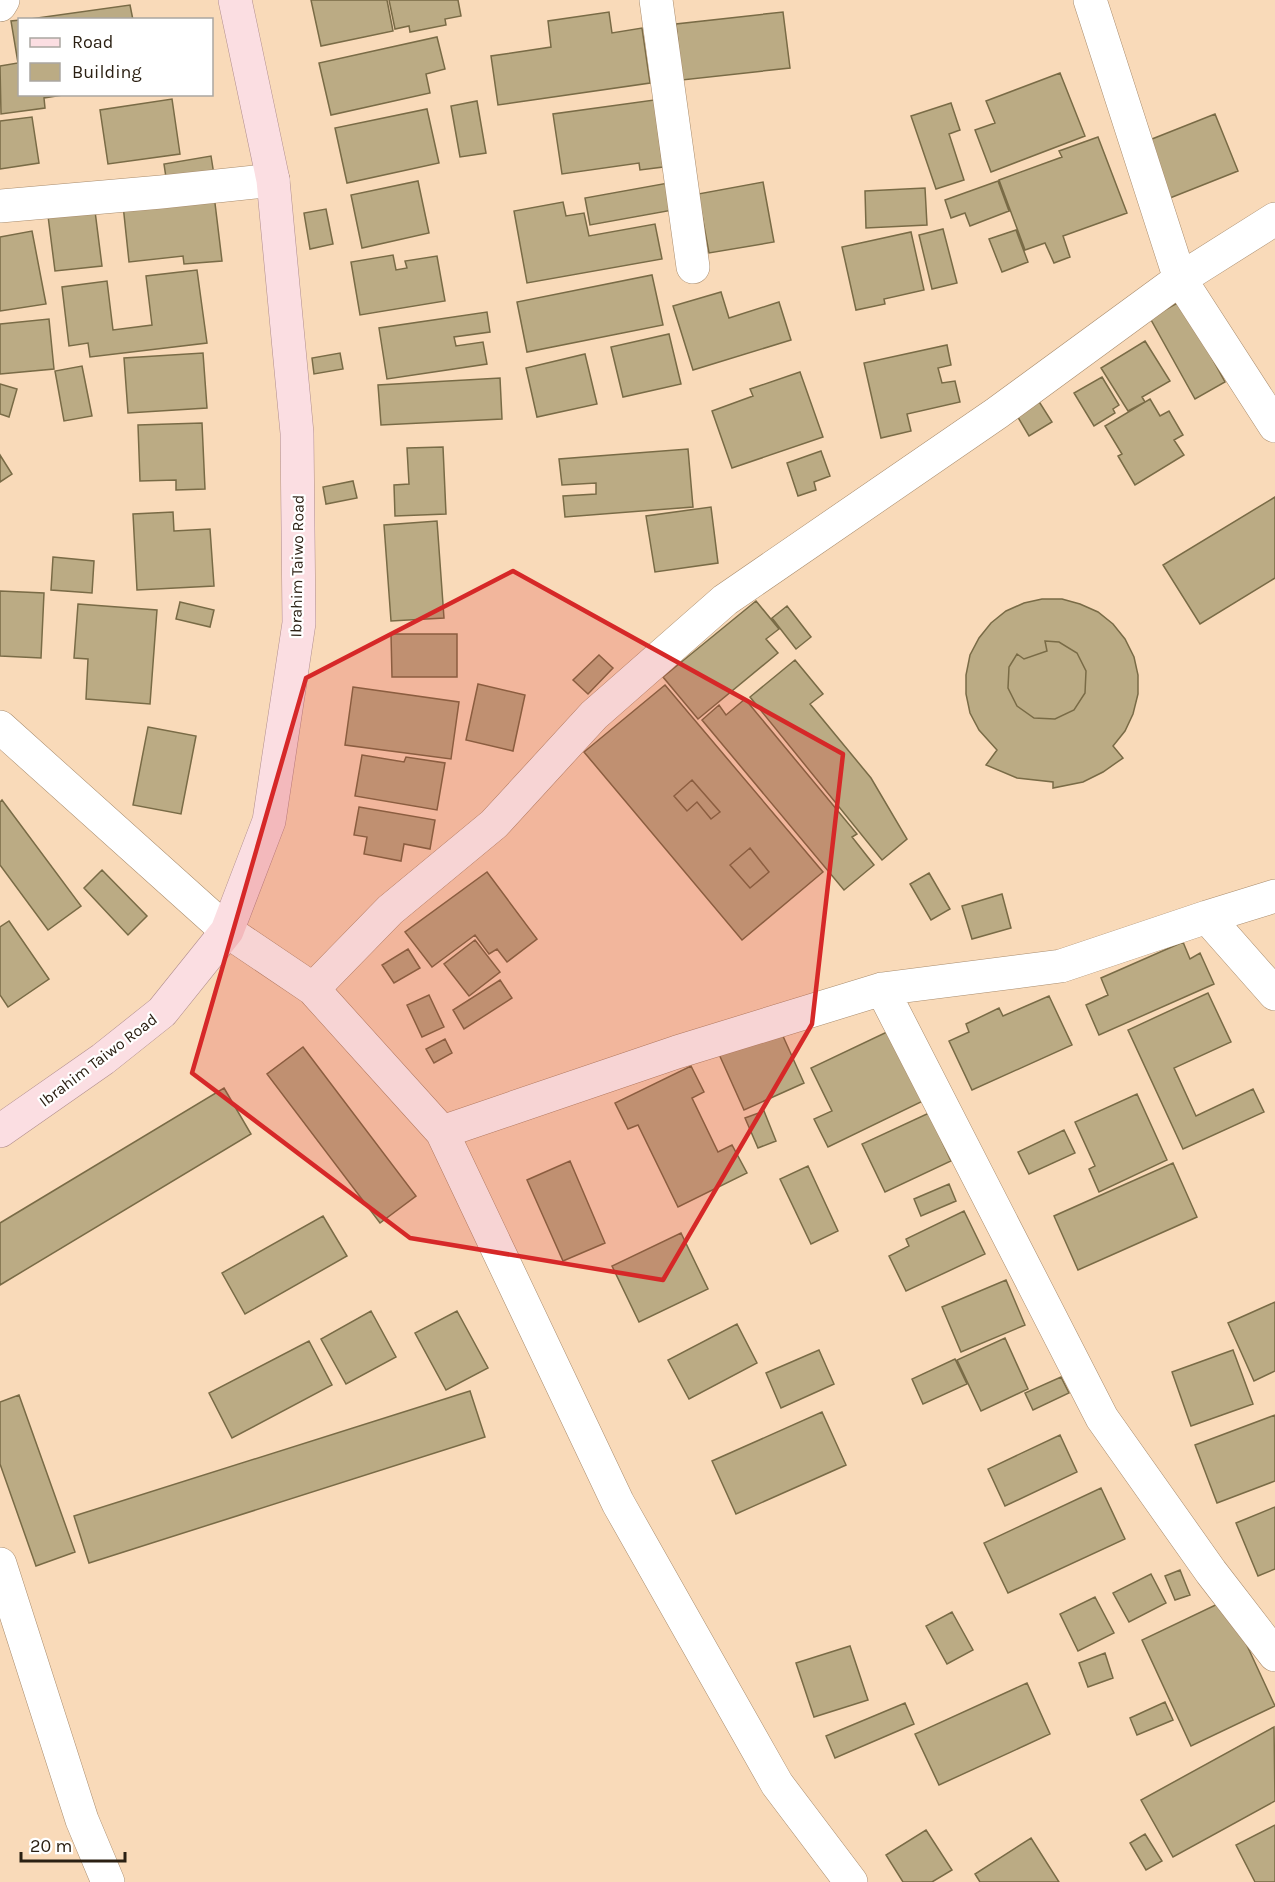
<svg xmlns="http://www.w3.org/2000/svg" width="1275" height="1882" viewBox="0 0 1275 1882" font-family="Karla,sans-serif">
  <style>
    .building { fill: #bbab84; stroke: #796b46; stroke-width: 1.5; fill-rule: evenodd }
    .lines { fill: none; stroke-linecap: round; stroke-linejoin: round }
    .minor-casing { stroke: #a98c6d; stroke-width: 34 }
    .major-casing { stroke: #b08d8d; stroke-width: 34 }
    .minor { stroke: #fff; stroke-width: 33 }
    .major { stroke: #fbdee2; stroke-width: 33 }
    .marked { fill: #d62828; fill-opacity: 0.2; stroke: #d62828; stroke-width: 4.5; stroke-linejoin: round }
    .labels { text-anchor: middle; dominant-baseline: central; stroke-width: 4.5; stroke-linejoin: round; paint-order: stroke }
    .street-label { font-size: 16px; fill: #2b2013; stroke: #fff }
  </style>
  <rect width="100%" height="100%" fill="#f9dab9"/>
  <path class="building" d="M311 0H387L393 31 321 46Z
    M389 0H458L461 16 445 19 446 25 410 32 409 26 395 29Z
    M130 5 133 20H23Z
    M609 12 612 33 642 28 650 83 498 105 491 56 551 47 548 21Z
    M783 12 790 68 682 80 676 24Z
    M20 20V94H69L44 98 45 108 1 114 0 66 18 63 11 21Z
    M437 37 445 69 426 74 430 93 331 115 319 63Z
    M1060 73 1085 136 991 172 975 130 995 123 986 101Z
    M172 99 180 154 108 164 100 110Z
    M654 100 663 167 640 170 639 163 562 174 553 114Z
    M477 101 486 153 460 157 451 106Z
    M951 103 960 130 949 134 964 180 936 189 911 116Z
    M427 109 439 163 347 183 335 128Z
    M1215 114 1238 171 1170 198 1147 141Z
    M32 117 39 163 0 169V121Z
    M1098 137 1127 213 1063 236 1070 257 1054 263 1045 243 1025 250 999 180 1062 157 1059 151Z
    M211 156 214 175 167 184 164 164Z
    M418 181 429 233 362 248 351 195Z
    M998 181 1009 211 970 226 965 213 951 218 945 200Z
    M763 182 774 242 709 253 698 194Z
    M668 183 673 210 590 225 585 198Z
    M925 188 927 225 866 228 865 191Z
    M214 195 222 261 184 264 183 256 129 262 123 205Z
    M563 202 566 216 584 213 589 236 655 224 662 259 527 283 514 211Z
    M326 209 333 244 310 249 304 213Z
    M95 211 102 266 55 271 48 216Z
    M943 229 957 283 932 289 919 235Z
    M1016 230 1028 262 1002 272 989 239Z
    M32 231 46 304 0 311V237Z
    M911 232 924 290 884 299 885 304 856 310 842 247Z
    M393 255 396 270 407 268 405 261 437 256 445 301 360 315 351 262Z
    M197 270 207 343 90 357 88 343 69 346 62 287 107 281 113 330 152 325 146 276Z
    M652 275 663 325 527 352 517 302Z
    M721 292 729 318 779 302 791 340 693 370 673 306Z
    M1181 301 1225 382 1195 399 1150 318Z
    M487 312 490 332 454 337 456 346 483 342 487 364 387 379 379 328Z
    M49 319 54 369 0 374V324Z
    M669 334 681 384 623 397 611 347Z
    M1145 341 1170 381 1142 397 1145 402 1128 411 1101 368Z
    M947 345 951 365 938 368 942 383 955 381 960 402 907 414 911 431 881 438 864 363Z
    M203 353 207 408 128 413 124 358Z
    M340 353 343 369 314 374 312 358Z
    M585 354 597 404 537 417 526 368Z
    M82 366 92 416 64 421 55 371Z
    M800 372 823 437 732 468 712 411 753 396 750 389Z
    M1102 377 1119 405 1113 409 1115 413 1094 426 1074 393Z
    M500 378 502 419 381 425 378 385Z
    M0 384 17 389 9 417 0 414Z
    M1150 399 1160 416 1169 411 1183 435 1174 440 1184 455 1135 485 1118 456 1122 454 1105 426Z
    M1038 400 1052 422 1029 436 1016 414Z
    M202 423 205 489 176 490V480L140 481 138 425Z
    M443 447 446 514 395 516 394 485 409 484 407 448Z
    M688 449 693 507 565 517 563 496 596 494V483L562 485 559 459Z
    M821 451 830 476 814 482 816 490 798 496 787 463Z
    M0 455 12 474 0 482Z
    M353 481 357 498 326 504 323 487Z
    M1275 497V578L1200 624 1163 565Z
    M711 507 718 563 655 572 646 516Z
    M173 512 174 531 210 529 214 586 137 590 133 514Z
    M437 521 444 618 391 621 384 525Z
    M53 557 94 561 92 593 51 590Z
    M0 591 44 593 41 658 0 656Z
    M1042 599H1062L1080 604 1098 612 1113 624 1125 639 1134 657 1138 675V694L1133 714 1125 731 1113 746 1123 758 1103 772 1083 782 1053 788V782L1017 778 986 765 997 750 979 730 970 713 966 694V675L970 655 979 638 991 623 1006 611 1024 603ZM1045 641 1059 642 1077 653 1086 671 1085 693 1074 710 1055 719 1034 718 1017 706 1008 688 1009 667 1017 654 1024 659 1047 651Z
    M756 601 779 629 766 639 778 653 698 719 663 677Z
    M180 602 214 610 210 627 176 619Z
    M78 604 157 610 150 704 86 699 88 659 74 658Z
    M787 606 811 637 796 649 772 618Z
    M391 634H457V677H392Z
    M1045 641 1059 642 1077 653 1086 671 1085 693 1074 710 1055 719 1034 718 1017 706 1008 688 1009 667 1017 654 1024 659 1047 651Z
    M599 655 613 668 588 694 573 680Z
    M795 660 823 694 810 704 871 778 907 839 882 860 750 697Z
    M478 684 525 695 513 751 466 740Z
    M665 685 823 872 742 940 584 752ZM692 780 720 812 711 819 697 802 687 811 674 796ZM750 848 769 872 750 888 730 865Z
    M353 687 459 702 451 759 345 745Z
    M745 699 857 834 852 837 874 865 844 890 702 720 719 705 726 715Z
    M148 727 196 736 181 814 133 805Z
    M362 755 404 762 406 757 445 763 437 810 355 796Z
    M692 780 720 812 711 819 697 802 687 811 674 796Z
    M2 800 81 906 48 930 0 865V802Z
    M359 807 435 820 430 849 404 844 401 861 364 854 367 837 354 835Z
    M750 848 769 872 750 888 730 865Z
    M102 870 147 916 128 935 84 888Z
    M487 872 537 939 507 962 497 949 489 954 475 935 432 967 405 932Z
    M929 873 950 909 931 920 910 884Z
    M1002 894 1011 928 972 939 962 906Z
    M9 921 49 979 8 1007 0 995V927Z
    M475 940 500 972 469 996 444 964Z
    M1183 942 1190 959 1200 953 1214 984 1099 1035 1086 1005 1108 995 1101 978Z
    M408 949 420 968 394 983 382 965Z
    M500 980 512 998 464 1029 453 1010Z
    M1208 993 1231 1042 1174 1068 1196 1116 1253 1089 1264 1112 1183 1149 1128 1030Z
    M429 995 444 1027 422 1037 407 1005Z
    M1049 996 1072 1045 972 1090 949 1041 969 1032 966 1024 999 1008 1003 1016Z
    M778 1025 804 1083 744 1110 718 1052Z
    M889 1031 923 1101 828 1147 814 1119 832 1111 811 1068Z
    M445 1039 452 1053 434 1063 426 1049Z
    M303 1047 416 1196 380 1223 267 1074Z
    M691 1066 704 1092 692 1098 718 1152 732 1145 747 1173 678 1207 638 1125 628 1129 615 1103Z
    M224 1088 251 1134 0 1285V1223Z
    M1137 1094 1167 1160 1099 1192 1089 1169 1095 1166 1075 1122Z
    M764 1111 776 1141 758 1148 745 1118Z
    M929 1113 951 1161 885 1192 862 1144Z
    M1064 1130 1075 1153 1029 1174 1018 1152Z
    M570 1161 605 1243 563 1261 527 1180Z
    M1173 1163 1197 1217 1078 1270 1054 1216Z
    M808 1166 838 1231 811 1244 780 1179Z
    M949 1184 956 1201 921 1216 914 1199Z
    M964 1211 985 1254 906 1291 889 1256 909 1246 906 1239Z
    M323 1216 347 1256 245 1314 222 1273Z
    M681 1233 708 1289 639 1322 612 1266Z
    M1006 1280 1025 1325 961 1352 942 1307Z
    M1275 1302V1371L1254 1381 1228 1323Z
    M371 1311 396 1357 346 1384 321 1339Z
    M457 1311 488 1368 446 1390 415 1333Z
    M737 1324 757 1363 689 1399 668 1360Z
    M1005 1338 1028 1389 981 1411 957 1360Z
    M309 1341 332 1385 232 1438 209 1393Z
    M819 1350 834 1384 781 1408 766 1373Z
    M1233 1350 1253 1404 1191 1426 1172 1372Z
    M955 1359 967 1384 923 1404 912 1379Z
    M1061 1377 1069 1393 1033 1410 1025 1393Z
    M470 1391 485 1437 89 1563 74 1516Z
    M19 1395 75 1552 36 1566 0 1464V1402Z
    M822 1412 846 1465 736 1514 712 1461Z
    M1275 1415V1481L1217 1503 1195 1445Z
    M1060 1435 1077 1472 1005 1506 988 1469Z
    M1101 1488 1125 1539 1008 1593 984 1543Z
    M1275 1507V1569L1258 1576 1236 1523Z
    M1180 1570 1190 1595 1175 1600 1165 1576Z
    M1151 1574 1166 1603 1129 1622 1113 1593Z
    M1095 1597 1114 1633 1078 1651 1060 1614Z
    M1226 1600 1275 1706 1191 1746 1142 1640Z
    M952 1612 973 1650 947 1664 926 1626Z
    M850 1646 868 1700 814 1717 796 1663Z
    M1105 1653 1113 1678 1088 1687 1079 1663Z
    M1027 1683 1050 1734 939 1785 915 1734Z
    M1165 1702 1173 1720 1137 1735 1130 1718Z
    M905 1703 914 1724 835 1758 826 1736Z
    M1274 1727 1275 1801 1173 1857 1141 1800Z
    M1275 1825V1882H1255L1236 1845Z
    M926 1830 952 1870 932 1882H903L886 1855Z
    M1145 1834 1162 1861 1146 1870 1130 1843Z
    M1031 1838 1059 1882H980L975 1874Z"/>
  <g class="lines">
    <g class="minor-casing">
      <path id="minor" d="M656 0 693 267
        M1090 0 1180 279 1275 426
        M0 5 3 0
        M0 206 161 192 273 180
        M0 727 227 931 313 989 442 1132 618 1503 777 1784 851 1882
        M1207 917 1275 994
        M313 989 390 910 494 824 594 715 725 600 997 413 1180 279 1275 219
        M882 989 1102 1418 1211 1572 1275 1655
        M442 1132 677 1052 882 989 1061 966 1207 917 1275 896
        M0 1564 82 1820 108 1882"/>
    </g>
    <g class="major-casing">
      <path id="major" d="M0 1131 103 1059 162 1012 227 931 269 821 299 623 297 433 273 180 235 0"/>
    </g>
    <use href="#minor" class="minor"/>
    <use href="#major" class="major"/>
  </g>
  <path class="marked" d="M513 571 843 754 812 1024 663 1280 410 1238 192 1073 306 678Z"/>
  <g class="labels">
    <g class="street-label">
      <text transform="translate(297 566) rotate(-89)">Ibrahim Taiwo Road</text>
      <text transform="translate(98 1060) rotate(-37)">Ibrahim Taiwo Road</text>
    </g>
  </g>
  <rect x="18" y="18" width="195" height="78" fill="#ffffff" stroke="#aaa6a1" stroke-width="1.5"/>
  <rect x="30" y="38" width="30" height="9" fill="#fbdee2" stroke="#aaa6a1" stroke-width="1.5"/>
  <text x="72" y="48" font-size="18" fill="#2b2013">Road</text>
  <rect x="30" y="63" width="30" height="18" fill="#bbab84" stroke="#aaa6a1" stroke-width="1.5"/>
  <text x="72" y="78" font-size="18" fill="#2b2013">Building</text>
  <path d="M21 1852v9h104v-9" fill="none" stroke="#2b2013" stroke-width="3"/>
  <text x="30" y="1852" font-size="18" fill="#2b2013" stroke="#ffffff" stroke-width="4.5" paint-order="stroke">20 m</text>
</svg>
